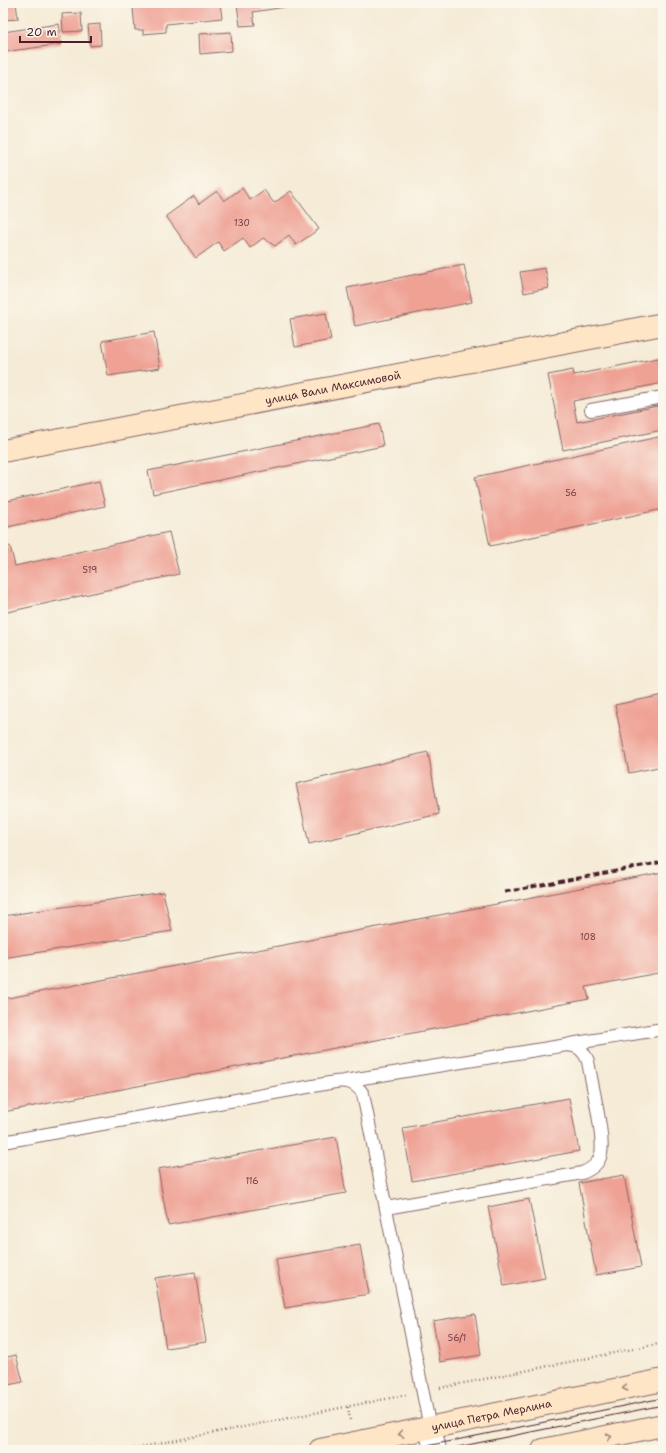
<svg xmlns="http://www.w3.org/2000/svg" width="666" height="1453" viewBox="0 0 666 1453" font-family="'Shantell Sans',sans-serif">
  <style>
    .building { fill: #efa194 }
    .lines { fill: none; stroke-linecap: round; stroke-linejoin: round }
    .lane-casing { stroke: #866667; stroke-width: 14 }
    .street-casing { stroke: #866667; stroke-width: 24 }
    .secondary-casing { stroke: #866667; stroke-width: 24 }
    .path { stroke: #866667; stroke-width: 2.5; stroke-dasharray: 1 3; stroke-linecap: butt }
    .lane { stroke: #fff; stroke-width: 12 }
    .street { stroke: #fff; stroke-width: 22 }
    .secondary { stroke: #fde5c5; stroke-width: 22 }
    .tram { stroke: #4a1f2b; stroke-width: 1 }
    .rail { stroke: #4a1f2b; stroke-width: 3; stroke-dasharray: 6 3; stroke-linecap: butt }
    .oneway { stroke: #a48278 }
    .labels { text-anchor: middle; dominant-baseline: central; stroke-width: 4; stroke-linejoin: round; paint-order: stroke }
    .number-label { font-size: 9px; fill: #734045 }
    .street-label { font-size: 11px; fill: #4a1f2b; stroke: #fbf7ec }
  </style>
  <rect width="100%" height="100%" fill="#fbf7ec"/>
  <filter id="ink" filterUnits="userSpaceOnUse"><feTurbulence type="fractalNoise" baseFrequency=".025" numOctaves="2"/><feDisplacementMap in="SourceGraphic" scale="8" xChannelSelector="R" yChannelSelector="G"/><feConvolveMatrix kernelMatrix="1 2 1 2 8 2 1 2 1" color-interpolation-filters="sRGB"/></filter>
  <filter id="wash" filterUnits="userSpaceOnUse"><feTurbulence type="fractalNoise" baseFrequency=".012" numOctaves="4" result="noise"/><feDisplacementMap in="SourceGraphic" scale="16" xChannelSelector="R" yChannelSelector="G"/><feGaussianBlur stdDeviation="0.9" result="paint"/><feColorMatrix in="noise" values="0 0 0 0 0 0 0 0 0 0 0 0 0 0 0 0 0 1.4 0 .05"/><feComposite in="paint" operator="in"/></filter>
  <g filter="url(#wash)">
    <rect width="100%" height="100%" fill="#f5ebd6"/>
    <g id="blocks">
      <path class="building" d="M3 3H16L18 19 3 20Z
        M153 3H220L222 18 166 24V32L143 34V30H135L133 8 154 7Z
        M247 3H305V4L253 12 255 25 240 26 237 4Z
        M81 13 82 31 63 32 62 14Z
        M59 24 62 44 3 52V32Z
        M100 24 101 45 90 46 88 25Z
        M231 32 232 51 200 54 199 34Z
        M242 188 250 200 264 190 274 203 291 191 319 229 296 245 289 235 275 246 263 238 250 248 243 238 224 251 218 242 196 258 166 216 194 196 199 204 217 191 224 201Z
        M464 265 472 302 355 326 347 288Z
        M545 268 549 288 524 293 520 272Z
        M326 313 331 340 295 347 290 319Z
        M154 332 160 368 108 376 102 341Z
        M663 357V383L573 401 577 422 663 405V430L563 450 548 375 573 370 574 375Z
        M379 424 383 446 153 494 148 471Z
        M663 436V509L490 546 475 477Z
        M99 481 105 506 3 528V502Z
        M169 532 179 574 3 613V548L10 546 15 566Z
        M663 695V766L629 773 615 705Z
        M428 752 439 814 309 844 296 784Z
        M663 872V972L586 987 589 999 3 1112V999Z
        M163 892 172 931 3 958V916Z
        M569 1098 579 1151 412 1181 403 1128Z
        M336 1137 346 1193 168 1225 158 1169Z
        M624 1175 641 1267 596 1275 579 1183Z
        M529 1199 545 1278 504 1286 488 1207Z
        M360 1245 369 1294 285 1308 276 1259Z
        M195 1272 206 1342 166 1348 155 1278Z
        M475 1314 481 1355 440 1362 433 1321Z
        M16 1355 23 1382 3 1386V1358Z"/>
    </g>
  </g>
  <g filter="url(#ink)">
    <use href="#blocks" fill-opacity="0" stroke="#866667" stroke-width="1"/>
    <g class="lines">
      <g class="lane-casing">
        <path id="lane" d="M591 410 663 397
          M570 1044 663 1029
          M344 1081 567 1045C579 1046 583 1050 588 1061 591 1081 605 1137 601 1154 599 1164 592 1169 582 1173L386 1208
          M3 1142 335 1082C347 1080 356 1083 363 1094L430 1428"/>
      </g>
      <g class="street-casing">
        <path id="street" d="M430 1428 435 1450"/>
      </g>
      <g class="secondary-casing">
        <g id="secondary">
          <path id="s1" d="M3 451 663 324"/>
          <path id="s2" d="M320 1450 663 1380"/>
          <path d="M543 1450 663 1425"/>
        </g>
      </g>
      <path class="path" d="M440 1388 663 1343
        M348 1407 350 1420
        M126 1450 406 1395"/>
      <use href="#lane" class="lane"/>
      <use href="#street" class="street"/>
      <use href="#secondary" class="secondary"/>
      <path class="tram" d="M407 1450 663 1398
        M443 1450 663 1405"/>
      <path class="rail" d="M505 892 663 862"/>
    </g>
    <defs><path id="oneway-chevron" d="M-2-3.5L2.5 0L-2 3.5" fill="none" stroke-width="1.6" stroke-linecap="round" stroke-linejoin="round"/></defs>
    <g class="oneway">
      <use href="#oneway-chevron" transform="translate(625 1388) rotate(168)"/>
      <use href="#oneway-chevron" transform="translate(401 1434) rotate(169)"/>
      <use href="#oneway-chevron" transform="translate(609 1437) rotate(-12)"/>
    </g>
  </g>
  <g class="labels">
    <g class="number-label">
      <text x="242" y="223">130</text>
      <text x="571" y="493">56</text>
      <text x="90" y="570">519</text>
      <text x="588" y="937">108</text>
      <text x="252" y="1181">116</text>
      <text x="457" y="1338">56/1</text>
    </g>
    <g class="street-label">
      <text stroke="none"><textPath href="#s1" startOffset="336">улица Вали Максимовой</textPath></text>
      <text stroke="none"><textPath href="#s2" startOffset="175">улица Петра Мерлина</textPath></text>
    </g>
  </g>
  <rect width="666" height="1453" fill="none" stroke="#fbf7ec" stroke-width="16"/>
  <path d="M20 36v6h71v-6" fill="none" stroke="#4a1f2b" stroke-width="2"/>
  <text x="26" y="36" font-size="12" fill="#4a1f2b" stroke="#fbf7ec" stroke-width="3" paint-order="stroke">20 m</text>
</svg>
